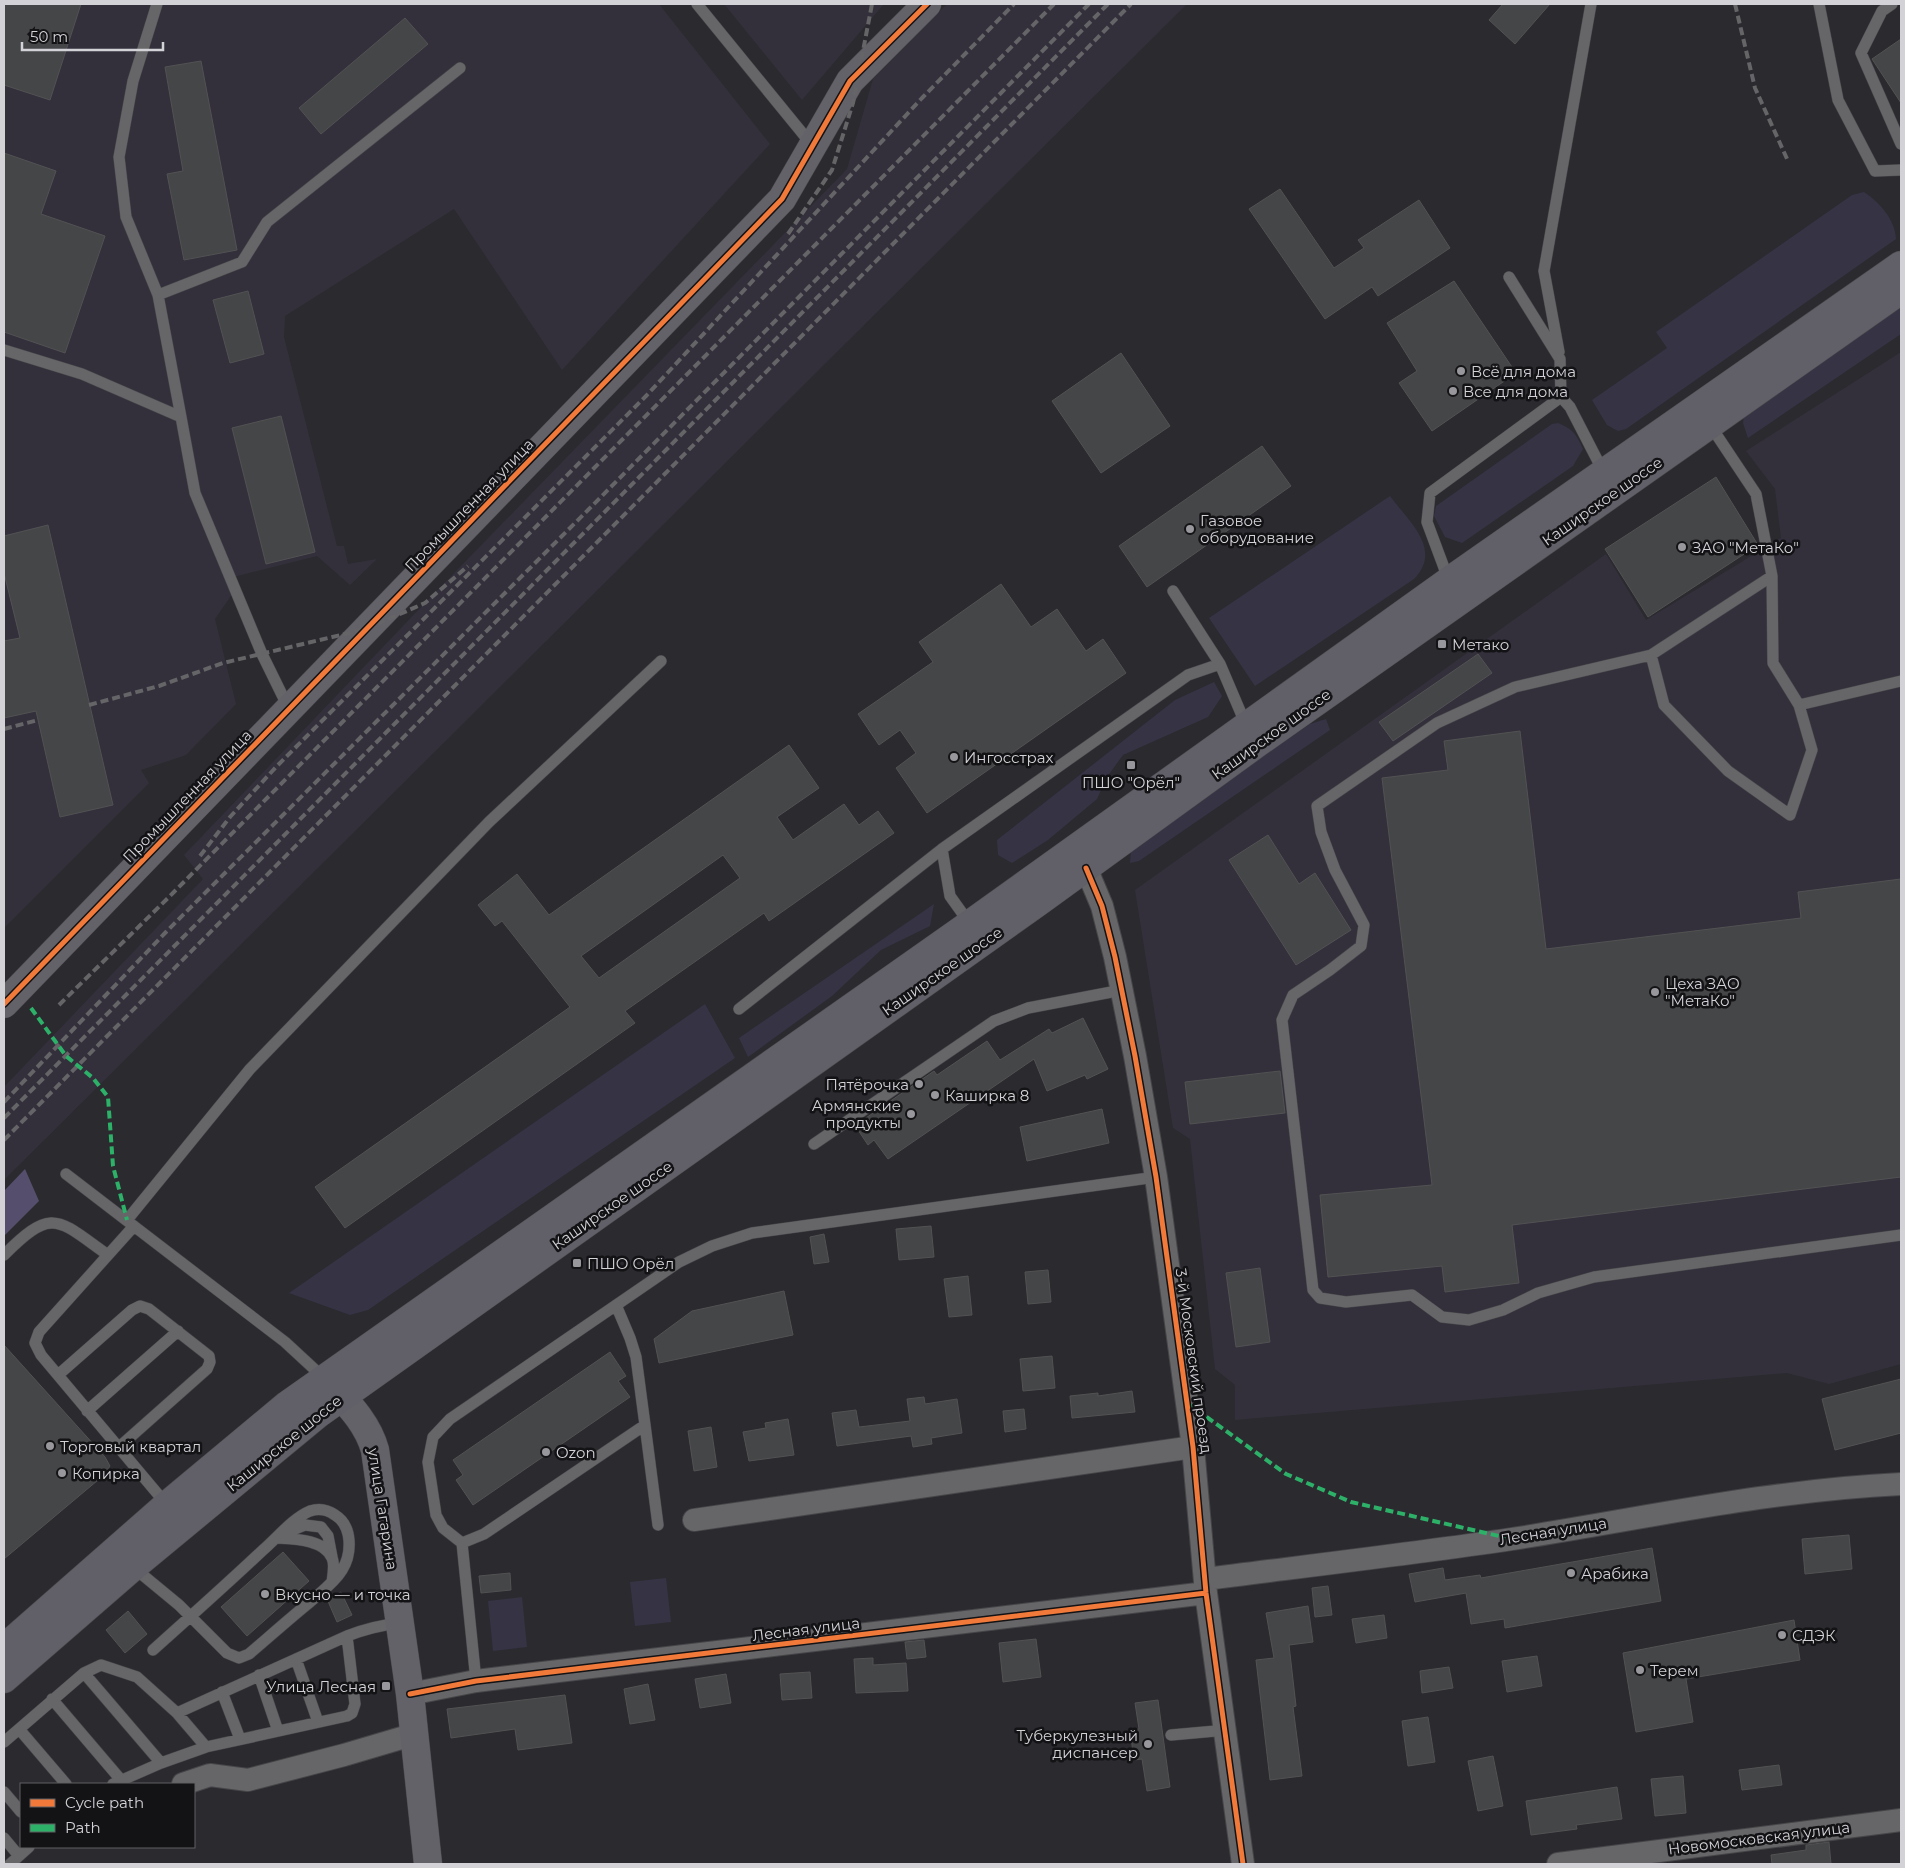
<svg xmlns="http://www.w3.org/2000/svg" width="1905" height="1868" viewBox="0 0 1905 1868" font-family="Montserrat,sans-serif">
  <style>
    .built { fill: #33303c }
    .green { fill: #363345 }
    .forest { fill: #554e6d }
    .building { fill: #454648; stroke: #525253; fill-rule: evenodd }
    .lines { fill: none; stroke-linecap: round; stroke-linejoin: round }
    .lane-casing { stroke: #464649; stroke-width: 12 }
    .street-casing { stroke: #464649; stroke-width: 24 }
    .secondary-casing { stroke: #464649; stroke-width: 29 }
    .primary-casing { stroke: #464649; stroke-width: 29 }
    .lane { stroke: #666669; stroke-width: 11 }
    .street { stroke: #666669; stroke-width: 22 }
    .secondary { stroke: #646269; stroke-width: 28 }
    .primary { stroke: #615f67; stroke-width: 28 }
    .rail { stroke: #656467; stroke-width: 4; stroke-dasharray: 8 4; stroke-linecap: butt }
    .quiet { stroke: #2db169; stroke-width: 4; stroke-dasharray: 8 4; stroke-linecap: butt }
    .cycleway-casing { stroke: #131215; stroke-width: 8 }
    .cycleway { stroke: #f17a3a; stroke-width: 5 }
    .poi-dot { fill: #98979c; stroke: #131215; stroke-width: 2 }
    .labels { text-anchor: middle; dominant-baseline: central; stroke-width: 5; stroke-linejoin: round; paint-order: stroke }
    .poi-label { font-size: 15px; fill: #d3d2d7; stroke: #131215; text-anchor: start }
    .street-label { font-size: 15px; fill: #d3d2d7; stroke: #131215 }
  </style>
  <rect width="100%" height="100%" fill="#2b2a2f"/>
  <path class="built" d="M4 4H659L770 144 562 370 454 209 285 316 284 337 337 546H344L348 564 377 559 350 585 317 556 233 577V593L215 619 236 704 186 755 141 770 149 783 4 928Z
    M724 4H884L802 100Z
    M947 4H1187L4 1180V1087L203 879 184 855 425 603 847 169 873 79Z
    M1901 352V1364L1829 1384 1787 1373 1235 1420V1385L1215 1369 1190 1139 1173 1128 1135 890 1606 554 1646 620 1781 538 1775 489 1746 451Z"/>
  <path class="green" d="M1864 192C1879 202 1895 219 1896 239L1626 429 1618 431 1607 425 1592 400 1667 348 1656 332 1852 195Z
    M1901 300V334L1748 438 1743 423 1744 415Z
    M1558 423C1573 429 1577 435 1583 449L1573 466 1462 543 1445 537 1434 516 1436 506 1552 424Z
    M1390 496C1409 522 1443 549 1414 579L1255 686 1209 618Z
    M1214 682 1222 696 1208 717 1123 755 1107 777 1097 799 1048 840 1012 863 998 855 997 840 1175 700Z
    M1326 719 1330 730 1139 861 1130 863 1131 850 1160 825 1310 724Z
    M934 904 930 926 881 950 832 996 748 1057 739 1038Z
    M705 1004 735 1058 368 1310 350 1315 289 1293Z
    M666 1578 671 1622 635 1626 630 1582Z
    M522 1597 527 1647 493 1651 488 1601Z"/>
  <path class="forest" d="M25 1169 39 1201 4 1236V1191Z"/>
  <path class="building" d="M4 4H81L50 100 4 85Z
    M1503 4H1550L1515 44 1489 20Z
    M405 18 428 44 321 134 299 108Z
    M1901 39V103L1872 59Z
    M201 61 237 250 184 260 167 174 183 171 165 67Z
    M4 153 56 171 41 214 105 236 65 353 4 332Z
    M1280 189 1334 268 1364 248 1358 240 1419 200 1450 248 1378 296 1372 287 1325 319 1249 209Z
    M1454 281 1516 373 1432 431 1399 383 1417 371 1387 323Z
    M248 291 264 354 230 363 213 300Z
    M1121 353 1170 426 1101 473 1052 401Z
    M281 416 315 552 266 564 232 428Z
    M1262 446 1291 486 1147 587 1119 546Z
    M1716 477 1758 545 1648 617 1605 549Z
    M48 525 113 805 60 817 36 711 4 718V641L20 638 4 573V536Z
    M1001 584 1031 627 1057 609 1086 651 1103 639 1126 673 927 813 896 768 916 753 900 730 879 745 858 714 933 662 919 642Z
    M1478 654 1492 673 1393 741 1379 722Z
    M1520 731 1546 949 1801 918 1798 892 1901 879V1177L1512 1225 1519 1283 1445 1292 1442 1266 1328 1277 1320 1195 1432 1185 1382 778 1448 770 1444 741Z
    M789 745 819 788 777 817 793 840 844 804 859 825 878 811 894 833 769 921 764 913 625 1011 635 1023 345 1228 315 1187 570 1007 502 921 495 926 478 905 517 874 549 915ZM723 855 740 878 599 978 581 956Z
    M1268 835 1299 884 1315 873 1351 930 1296 965 1229 860Z
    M1083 1018 1108 1069 1087 1079 1085 1075 1047 1091 1034 1059 888 1159 874 1140 868 1145 858 1130 866 1125 863 1120 934 1071 937 1075 987 1041 1000 1060 1049 1029 1052 1033Z
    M1280 1071 1285 1113 1190 1124 1185 1082Z
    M1102 1109 1109 1143 1027 1161 1020 1127Z
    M931 1226 934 1257 899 1260 896 1229Z
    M824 1234 829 1262 814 1264 810 1237Z
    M1260 1268 1270 1342 1236 1347 1226 1273Z
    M1048 1270 1051 1302 1028 1304 1025 1272Z
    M968 1276 972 1315 949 1317 944 1279Z
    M784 1291 793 1335 659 1363 654 1339 692 1311Z
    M4 1345 105 1457 110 1466 104 1475 4 1559Z
    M610 1352 626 1376 618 1381 630 1397 473 1505 456 1480 463 1475 453 1460Z
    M1052 1356 1055 1388 1023 1391 1020 1359Z
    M1901 1379V1433L1835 1450 1822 1399Z
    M1132 1391 1135 1412 1072 1418 1070 1396 1098 1393V1396Z
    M924 1397 925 1404 957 1399 962 1433 931 1438 932 1444 913 1447 911 1436 837 1446 832 1413 856 1410 859 1427 910 1421 907 1399Z
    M1024 1409 1026 1429 1005 1432 1003 1411Z
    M788 1419 794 1455 749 1461 743 1432 766 1428 765 1423Z
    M711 1427 717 1467 694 1471 688 1431Z
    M1849 1535 1852 1569 1805 1574 1802 1539Z
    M1652 1548 1661 1601 1505 1628 1504 1619 1471 1624 1466 1593 1415 1602 1409 1574 1443 1568 1445 1580 1480 1575 1481 1578Z
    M283 1552 309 1581 247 1636 221 1607Z
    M510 1573 511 1590 481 1593 479 1576Z
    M1328 1586 1332 1615 1315 1617 1312 1588Z
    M341 1592 352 1615 337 1622 327 1599Z
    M1308 1606 1313 1642 1289 1645 1296 1706 1293 1707 1302 1776 1270 1780 1256 1660 1274 1658 1266 1613Z
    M128 1611 147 1634 125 1653 106 1630Z
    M1384 1615 1387 1638 1356 1643 1352 1619Z
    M1794 1620 1800 1660 1686 1679 1693 1722 1636 1732 1623 1653Z
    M1036 1639 1041 1677 1003 1682 999 1643Z
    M924 1640 926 1657 907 1659 905 1642Z
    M1537 1656 1542 1686 1507 1692 1502 1661Z
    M873 1658V1665L906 1663 908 1691 856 1693 854 1659Z
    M1449 1667 1453 1688 1422 1693 1420 1671Z
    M810 1672 812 1698 782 1700 780 1674Z
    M726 1674 731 1703 700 1708 695 1679Z
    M648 1684 655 1720 630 1724 624 1689Z
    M565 1695 572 1743 518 1750 515 1729 451 1738 447 1709Z
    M1158 1700 1170 1787 1147 1791 1142 1759 1134 1760 1130 1730 1139 1729 1135 1703Z
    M1428 1717 1435 1762 1408 1766 1402 1721Z
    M1493 1756 1503 1806 1478 1811 1468 1761Z
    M1779 1765 1782 1785 1742 1790 1739 1770Z
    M1683 1776 1686 1813 1655 1816 1651 1779Z
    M1617 1787 1622 1819 1576 1825 1577 1829 1531 1835 1526 1801Z
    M1829 1842 1831 1864H1772L1771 1855 1806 1850V1845Z"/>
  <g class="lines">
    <g class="lane-casing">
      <path id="lane" d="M157 4 133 81 119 157 126 217 158 295 181 417
        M697 4 812 145
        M1819 4 1838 100 1875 171 1901 170
        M1892 4 1882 11 1861 53 1901 144
        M158 295 242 262 267 222 460 68
        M4 350 82 374 181 417 195 493 262 654 289 709
        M1559 352 1544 271 1591 4
        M1561 397 1570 407 1604 473
        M1772 576 1651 655 1515 687 1437 723 1317 806 1321 832 1335 870 1364 925 1361 946 1330 970 1293 995 1282 1020 1313 1290 1320 1298 1346 1302 1412 1295 1442 1317 1469 1320 1503 1310 1538 1293 1594 1277 1901 1235
        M1449 581 1427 522 1430 493 1561 397 1560 359 1509 277
        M1173 591 1220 664 1246 725
        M1651 655 1664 705 1728 771 1790 815 1812 750 1799 705 1773 663 1772 576 1756 494 1710 425
        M1799 705 1901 681
        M942 849 950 896 970 924
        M739 1009 942 849 1188 675 1220 664
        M814 1144 994 1021 1028 1008 1122 990
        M66 1174 285 1342 325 1379
        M127 1220 250 1069 489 822 661 661
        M134 1226 39 1332 35 1343 41 1355 167 1505
        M4 1255C53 1206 57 1219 108 1255
        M58 1375 132 1310 140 1306 149 1309 209 1356 210 1362 207 1369 118 1448
        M87 1411 178 1331
        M645 1425 658 1525
        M288 1532 305 1525 321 1527 328 1536 332 1557
        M277 1538C293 1539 324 1539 332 1558 335 1564 333 1575 332 1582
        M462 1543 484 1534 645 1425 636 1357 630 1338 616 1305
        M133 1567 179 1605 227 1653 239 1658 249 1654C269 1637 289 1619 310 1602 321 1592 334 1583 342 1570 352 1554 353 1526 335 1515 328 1510 319 1508 310 1511 293 1518 277 1538 263 1550 227 1584 190 1617 153 1650
        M347 1636 355 1704 352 1713 347 1716 206 1747 177 1713 347 1636C365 1629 381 1625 400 1623
        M296 1659 318 1722
        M84 1673 161 1763 113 1784
        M259 1675 278 1731
        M476 1681 462 1543 443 1528 436 1515 428 1462 433 1437 450 1419 679 1262 712 1246 752 1233 1156 1177
        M222 1692 240 1739
        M52 1699 121 1780
        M19 1729 66 1784
        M1171 1735 1227 1730
        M4 1742 84 1673 101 1665 137 1677 177 1713
        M161 1763 206 1747
        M4 1792 21 1812
        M4 1838 19 1856 10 1864
        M19 1856 29 1847"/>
    </g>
    <g class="street-casing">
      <path id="street" d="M1086 868 1102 906 1115 957 1135 1056 1156 1177 1193 1447 1206 1593 1243 1864
        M694 1520 1193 1447
        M1205 1579C1307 1566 1410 1554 1512 1539 1641 1519 1770 1490 1901 1484
        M410 1694 476 1681 1206 1593
        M183 1784 210 1775 248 1780 344 1755 415 1734
        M1558 1864 1901 1820"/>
    </g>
    <g class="secondary-casing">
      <path id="secondary" d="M4 1004 782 199 850 81 927 4
        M326 1380C345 1401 367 1421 375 1450L410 1694 428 1864"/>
    </g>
    <g class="primary-casing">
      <path id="primary" d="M4 1648 167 1505 287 1405 970 924 1449 581 1901 265
        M4 1679 133 1567 318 1414 1037 903 1259 742 1901 290"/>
    </g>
    <use href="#lane" class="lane"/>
    <use href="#street" class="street"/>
    <use href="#secondary" class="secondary"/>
    <use href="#primary" class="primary"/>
    <path class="rail" d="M1735 4 1755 88 1788 161
      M788 234 832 170 853 103 872 4
      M89 705 159 686 223 663 366 629 425 603 468 566
      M4 729 38 720
      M200 856 230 817 277 766 647 395 922 98 1014 4
      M59 1005 170 896 1054 4
      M4 1102 166 932 592 506 1089 4
      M4 1118 1108 4
      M4 1140 1131 4"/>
    <path class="quiet" d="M31 1008 66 1056 93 1078 108 1097 113 1166 127 1220
      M1187 1403 1286 1474 1351 1502 1512 1539"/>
    <g class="cycleway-casing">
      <path id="cycleway" d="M1086 868 1102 906 1115 957 1135 1056 1156 1177 1193 1447 1206 1593 1243 1864
        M4 1004 782 199 850 81 927 4
        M410 1694 476 1681 1206 1593"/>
    </g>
    <use href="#cycleway" class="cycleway"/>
  </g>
  <g class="poi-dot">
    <circle cx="1461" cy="371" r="5"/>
    <circle cx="1453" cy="391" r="5"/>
    <circle cx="1190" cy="529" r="5"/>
    <circle cx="1682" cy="547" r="5"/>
    <rect x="1437" y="639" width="10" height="10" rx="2.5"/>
    <circle cx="954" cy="757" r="5"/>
    <rect x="1126" y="760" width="10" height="10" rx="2.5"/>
    <circle cx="1655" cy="992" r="5"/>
    <circle cx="919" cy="1084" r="5"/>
    <circle cx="935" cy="1095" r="5"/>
    <circle cx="911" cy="1114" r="5"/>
    <rect x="572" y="1258" width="10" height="10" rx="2.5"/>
    <circle cx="50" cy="1446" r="5"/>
    <circle cx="546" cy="1452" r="5"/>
    <circle cx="62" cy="1473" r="5"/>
    <circle cx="1571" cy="1573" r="5"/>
    <circle cx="265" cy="1594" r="5"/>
    <circle cx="1782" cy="1635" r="5"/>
    <circle cx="1640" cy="1670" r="5"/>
    <rect x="381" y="1681" width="10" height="10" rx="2.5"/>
    <circle cx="1148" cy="1744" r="5"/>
  </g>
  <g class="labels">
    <g class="poi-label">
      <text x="1471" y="371">Всё для дома</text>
      <text x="1463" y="391">Все для дома</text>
      <text x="1200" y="520">Газовое<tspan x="1200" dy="17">оборудование</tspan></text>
      <text x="1692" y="547">ЗАО "МетаКо"</text>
      <text x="1452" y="644">Метако</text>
      <text x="964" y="757">Ингосстрах</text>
      <text x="1131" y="782" text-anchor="middle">ПШО "Орёл"</text>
      <text x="1665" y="983">Цеха ЗАО<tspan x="1665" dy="17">"МетаКо"</tspan></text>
      <text x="909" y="1084" text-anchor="end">Пятёрочка</text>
      <text x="945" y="1095">Каширка 8</text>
      <text x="901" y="1105" text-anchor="end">Армянские<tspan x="901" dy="17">продукты</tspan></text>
      <text x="587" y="1263">ПШО Орёл</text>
      <text x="60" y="1446">Торговый квартал</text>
      <text x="556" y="1452">Ozon</text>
      <text x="72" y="1473">Копирка</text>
      <text x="1581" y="1573">Арабика</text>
      <text x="275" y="1594">Вкусно — и точка</text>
      <text x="1792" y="1635">СДЭК</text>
      <text x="1650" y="1670">Терем</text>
      <text x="376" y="1686" text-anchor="end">Улица Лесная</text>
      <text x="1138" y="1735" text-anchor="end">Туберкулезный<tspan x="1138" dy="17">диспансер</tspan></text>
    </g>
    <g class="street-label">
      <text transform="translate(1602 501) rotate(-35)">Каширское шоссе</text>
      <text transform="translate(469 505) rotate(-46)">Промышленная улица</text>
      <text transform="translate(1271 734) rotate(-36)">Каширское шоссе</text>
      <text transform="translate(187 796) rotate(-46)">Промышленная улица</text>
      <text transform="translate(942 971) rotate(-35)">Каширское шоссе</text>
      <text transform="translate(612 1205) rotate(-35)">Каширское шоссе</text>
      <text transform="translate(1194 1361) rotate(82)">3-й Московский проезд</text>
      <text transform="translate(284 1443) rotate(-39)">Каширское шоссе</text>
      <text transform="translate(383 1509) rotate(81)">улица Гагарина</text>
      <text transform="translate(1553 1531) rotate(-9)">Лесная улица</text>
      <text transform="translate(806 1629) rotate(-7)">Лесная улица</text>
      <text transform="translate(1759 1838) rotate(-7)">Новомосковская улица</text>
    </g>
  </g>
  <rect width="1905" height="1868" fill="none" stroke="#d3d2d7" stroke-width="10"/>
  <rect x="20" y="1783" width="175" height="65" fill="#131215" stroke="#605f63"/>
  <rect x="30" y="1799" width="25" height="8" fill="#f17a3a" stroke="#605f63"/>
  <text x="65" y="1808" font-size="15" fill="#d3d2d7">Cycle path</text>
  <rect x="30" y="1824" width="25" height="8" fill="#2db169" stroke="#605f63"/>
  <text x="65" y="1833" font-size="15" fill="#d3d2d7">Path</text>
  <path d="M22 42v8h141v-8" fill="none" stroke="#d3d2d7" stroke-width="2.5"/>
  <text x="30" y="42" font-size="15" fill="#d3d2d7" stroke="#131215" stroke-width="4" paint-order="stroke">50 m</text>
</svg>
